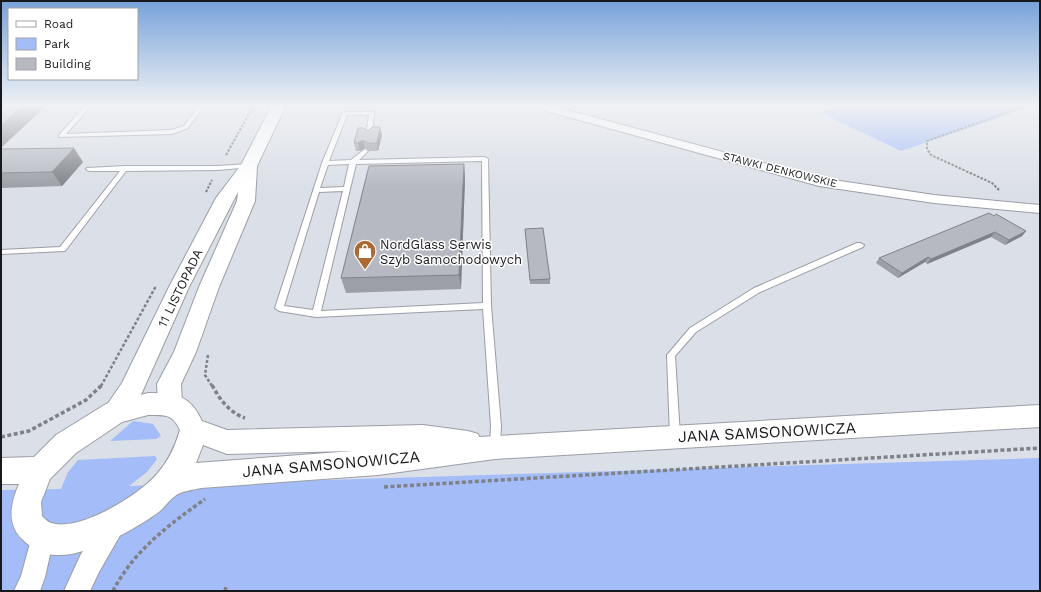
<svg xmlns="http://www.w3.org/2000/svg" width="1041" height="592" viewBox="0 0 1041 592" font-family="'Work Sans',sans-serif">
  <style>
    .green { fill: #a4bcf7 }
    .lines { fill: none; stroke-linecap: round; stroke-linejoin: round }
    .service-casing { stroke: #9a9da5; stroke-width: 2 }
    .minor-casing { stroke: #9a9da5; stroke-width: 2 }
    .tertiary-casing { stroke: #9a9da5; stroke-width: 2 }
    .secondary-casing { stroke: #9a9da5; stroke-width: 2 }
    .path-far2 { stroke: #7e8186; stroke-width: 2; stroke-dasharray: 2.5 1.5; stroke-linecap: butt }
    .path-far1 { stroke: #7e8186; stroke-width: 2.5; stroke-dasharray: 3 2; stroke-linecap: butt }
    .path { stroke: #7e8186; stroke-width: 3.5; stroke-dasharray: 4 2.5; stroke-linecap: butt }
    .service { fill: #fff; fill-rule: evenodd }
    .minor { fill: #fff; fill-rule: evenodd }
    .tertiary { fill: #fff; fill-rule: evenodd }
    .secondary { fill: #fff; fill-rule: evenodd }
    .wall { fill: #9d9fa7 }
    .shaded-wall { fill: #7f8288 }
    .building { fill: #b6b9c2; stroke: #7f8288 }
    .labels { text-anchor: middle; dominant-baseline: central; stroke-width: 3; stroke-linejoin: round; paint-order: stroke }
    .far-street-label { font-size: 11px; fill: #18191c; stroke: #fff }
    .poi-label { font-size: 13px; fill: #18191c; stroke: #fff; text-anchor: start }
    .street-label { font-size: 13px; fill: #18191c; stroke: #fff }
    .near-street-label { font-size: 16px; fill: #18191c; stroke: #fff }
  </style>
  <rect width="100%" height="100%" fill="#dbdfe7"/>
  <path class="green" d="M844 105H1036L901 151 819 112Z
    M133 421 153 424 161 436 156 439 110 441Z
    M155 456 157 459 147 472 129 486 1040 458V591H1V490L61 489 68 472 78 460Z"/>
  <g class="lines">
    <g class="service-casing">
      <path id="service" d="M86 105H92L66 134 171 130 184 126 199 105H205L188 128 172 134 59 137V135Z
        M343 112H374L372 135 369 137 366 135 369 115H347L329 161 351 160 365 149 368 151 359 160 485 157 488 159 491 306 501 426 500 446 499 449 495 450 491 449 490 446 491 426 483 309 316 317 279 311 275 308 322 163ZM482 161 483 303 321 311 356 164ZM349 164 344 187 320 188 328 165ZM343 191 313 310 284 306 319 192Z
        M249 164 252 166 251 167 218 170 126 171 65 251 1 254V250L60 247 120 171H89L86 169 87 168 125 166H218Z
        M857 243H860L864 245 863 247 760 292 696 332 675 356 680 436 678 439 675 440 672 439 670 436 667 355 690 328 754 288Z"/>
    </g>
    <g class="minor-casing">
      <path id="minor" d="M530 105H548L820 178 934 195 1040 205V213L934 203 819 186 532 107Z
        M114 513 122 517 126 525 99 572 90 591H64L81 554 106 517Z
        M42 525 50 529 54 537 45 577 40 591H14L21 576 34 529Z"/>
    </g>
    <g class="tertiary-casing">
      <path id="tertiary" d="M272 105H286L257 166 255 201 219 287 196 352 181 384 182 404 179 411 170 415 161 411 158 404 157 384 174 352 199 287 237 201 238 192 189 287 140 397 124 420 115 423 106 420 102 412 122 383 169 287 216 198 241 165Z"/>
    </g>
    <g class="secondary-casing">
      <path id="secondary" d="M148 393C176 393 190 395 202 421L227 430 423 425 468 431 478 434 479 437 1040 405V427L495 459 378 475 201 488C193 490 181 491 175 496 169 500 165 507 160 511 138 528 85 557 57 555 43 555 32 549 22 539 6 523 11 502 19 484H1V458L34 457 56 435 106 404ZM148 415C164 415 172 413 180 430 175 447 169 460 157 474 139 495 80 532 51 523 48 522 45 519 42 516L41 502 50 479 76 453 122 422ZM203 445 227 454 353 451 196 463Z"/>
    </g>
    <path class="path-far2" d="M226 155 254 105
      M999 190 992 183 931 155 927 149V141L1028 105
      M206 192 212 180"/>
    <path class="path-far1" d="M208 355 205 375 212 386
      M101 386 156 286"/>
    <path class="path" d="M212 385C220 400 229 412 245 418
      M1 437 29 431 86 400 102 385
      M384 487 1040 448
      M113 591C134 550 169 525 205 499
      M225 591 226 587"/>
    <use href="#service" class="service"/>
    <use href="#minor" class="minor"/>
    <use href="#tertiary" class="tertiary"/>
    <use href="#secondary" class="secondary"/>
  </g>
  <path class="wall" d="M368 131 382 135 378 151H369L365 148 360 151H356L354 143Z
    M1 149 83 162 62 186 1 188Z
    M464 164 465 178 461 289 346 293 341 278Z
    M994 216 1026 231 1022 236 1005 245 991 237 927 264 925 262 898 278 876 263 879 258Z
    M525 229 550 279V284H530Z"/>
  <path class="shaded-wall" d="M24 105H47L1 148V125Z
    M380 127 382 135 378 151 377 143Z
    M363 140 365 148 360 151 358 143Z
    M74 148 83 162 62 186 52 172Z
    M464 164 465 178 461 289 459 275Z
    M1026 231 1022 236 1005 245 1009 240Z
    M995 232 991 237 927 264 931 259Z
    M928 257 925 262 898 278 902 273Z"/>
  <path class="building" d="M1 105H24L1 125Z
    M372 127H380L377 143H368L363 140 358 143H354L358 128H363L368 131Z
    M74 148 52 172 1 173V149Z
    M464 164 459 275 341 278 369 166Z
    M989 213 994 216 996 214 1026 231 1009 240 995 232 931 259 928 257 902 273 879 258Z
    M543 228 550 279 530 280 525 229Z"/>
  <linearGradient id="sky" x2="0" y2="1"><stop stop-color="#77a2da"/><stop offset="0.56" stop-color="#eff1f4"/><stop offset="1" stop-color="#eff1f4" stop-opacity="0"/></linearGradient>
  <rect width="1041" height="188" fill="url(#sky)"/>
  <defs>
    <g id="shop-pin" transform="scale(1.15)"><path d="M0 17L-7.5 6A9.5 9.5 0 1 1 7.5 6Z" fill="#ab6934" stroke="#fff"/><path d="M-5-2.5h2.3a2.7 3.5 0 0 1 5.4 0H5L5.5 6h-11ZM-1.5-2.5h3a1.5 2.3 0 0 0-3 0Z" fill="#fff"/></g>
  </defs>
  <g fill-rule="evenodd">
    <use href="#shop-pin" x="365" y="251"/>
  </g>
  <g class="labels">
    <g class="far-street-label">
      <text transform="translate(780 170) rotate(14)">STAWKI DENKOWSKIE</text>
    </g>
    <g class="poi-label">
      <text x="380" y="244">NordGlass Serwis<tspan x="380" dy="15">Szyb Samochodowych</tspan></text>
    </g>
    <g class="street-label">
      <text transform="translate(180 288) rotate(-64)">11 LISTOPADA</text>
    </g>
    <g class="near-street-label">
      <text transform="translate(767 432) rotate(-3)">JANA SAMSONOWICZA</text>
      <text transform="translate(331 464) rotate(-5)">JANA SAMSONOWICZA</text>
    </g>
  </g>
  <rect width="1041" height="592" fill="none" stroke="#18191c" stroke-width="4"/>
  <rect x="8" y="8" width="130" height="72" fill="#ffffff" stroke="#a3a3a4"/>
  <rect x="16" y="21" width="20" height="6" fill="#ffffff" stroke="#a3a3a4"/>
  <text x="44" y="28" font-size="12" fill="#18191c">Road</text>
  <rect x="16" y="38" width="20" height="12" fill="#a4bcf7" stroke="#a3a3a4"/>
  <text x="44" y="48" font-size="12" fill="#18191c">Park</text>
  <rect x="16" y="58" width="20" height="12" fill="#b6b9c2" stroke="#a3a3a4"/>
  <text x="44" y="68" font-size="12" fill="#18191c">Building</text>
</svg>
